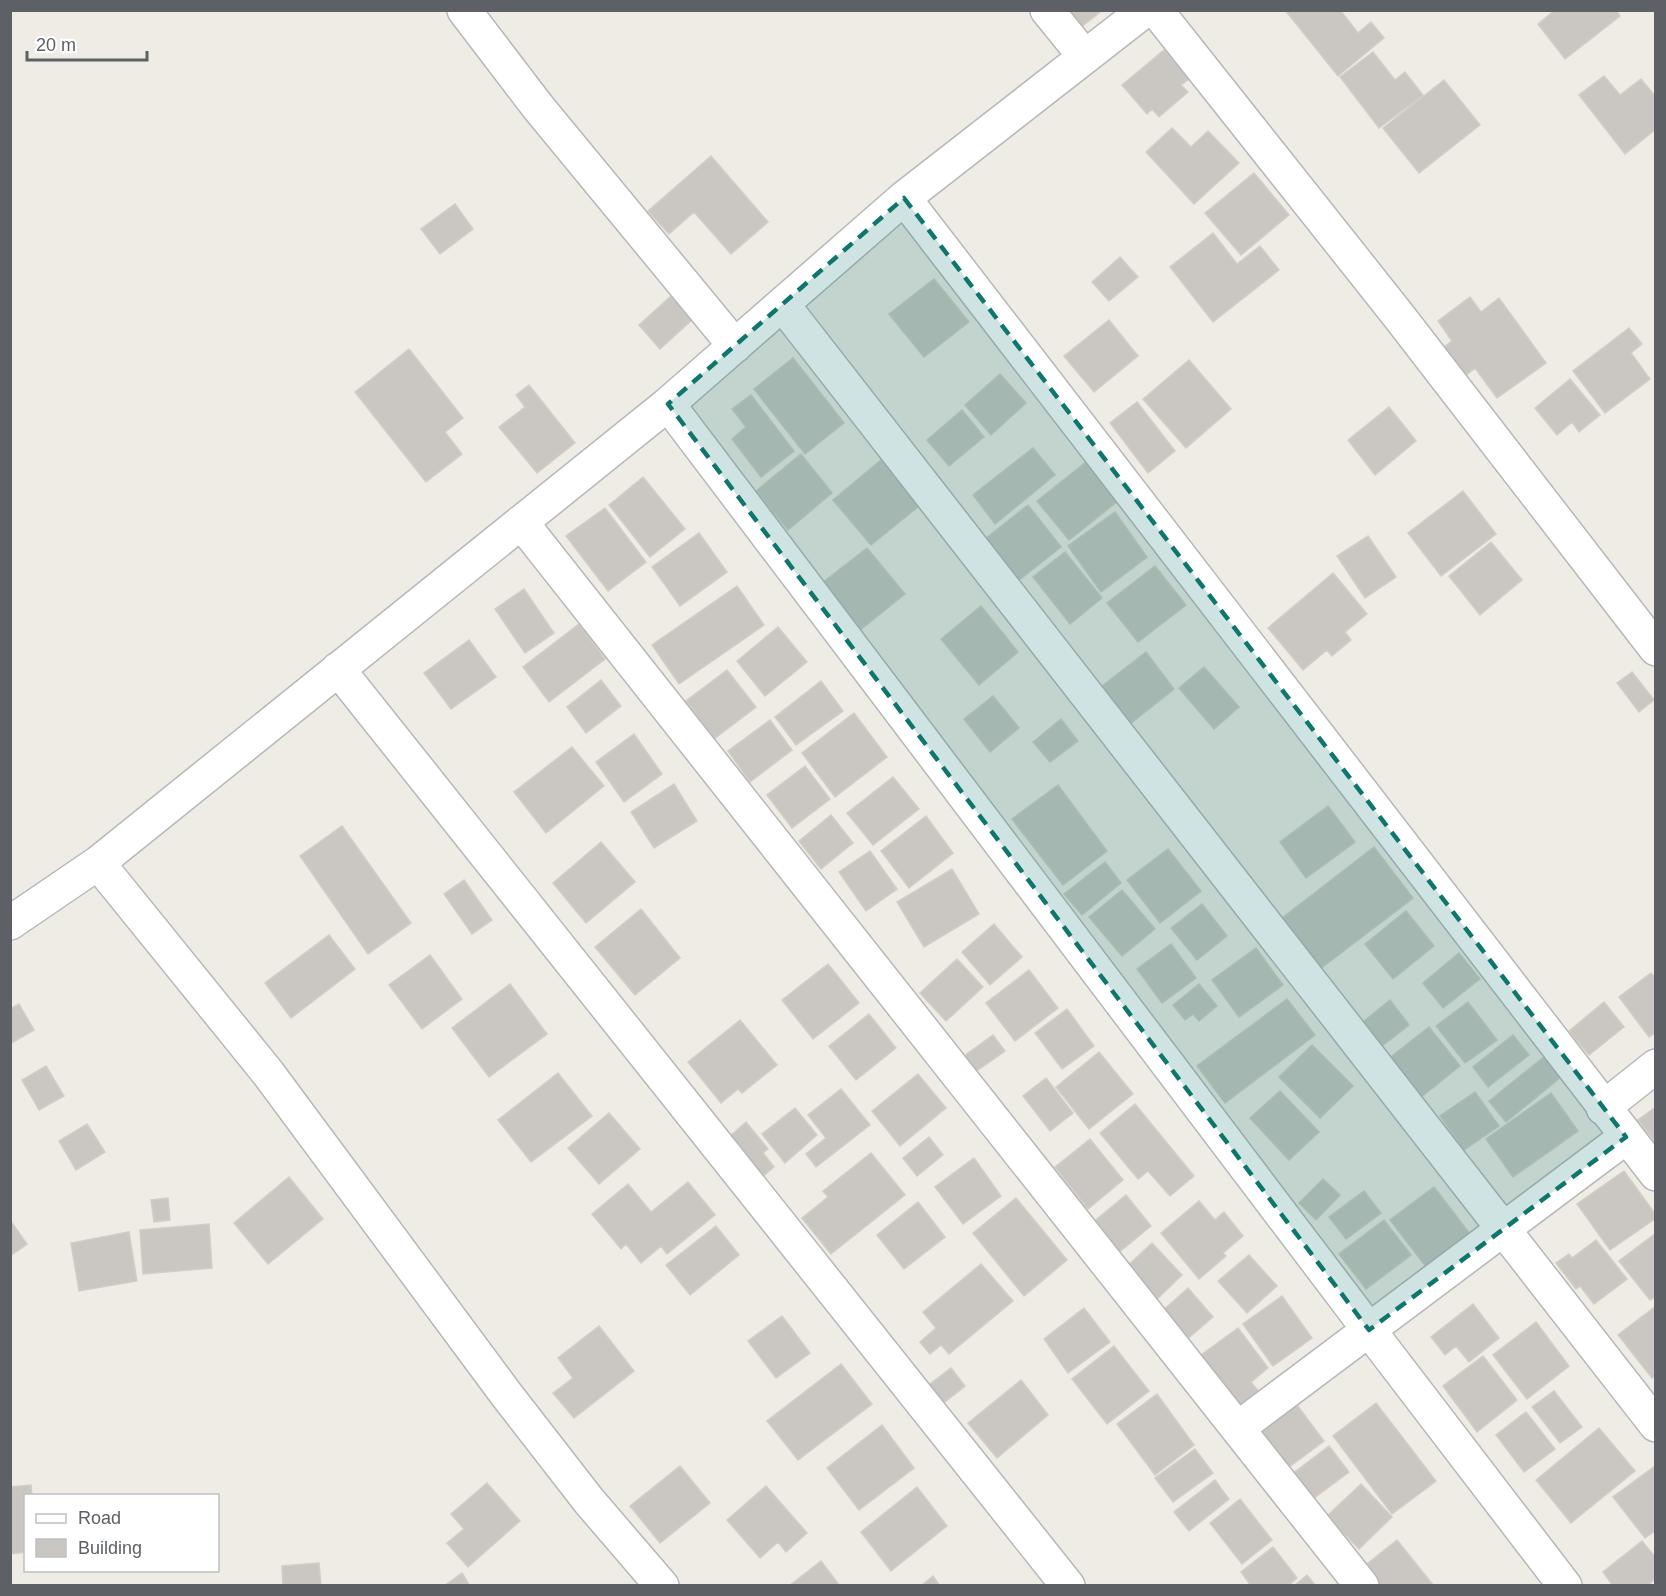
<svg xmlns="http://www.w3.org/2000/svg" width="1666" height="1596" viewBox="0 0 1666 1596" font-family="Helvetica,sans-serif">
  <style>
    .building { fill: #cac7c2; stroke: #d3cdc4; stroke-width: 1.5 }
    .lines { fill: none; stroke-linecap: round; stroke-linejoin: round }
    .minor-casing { stroke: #b5b8bb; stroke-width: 36 }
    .minor { stroke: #fff; stroke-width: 33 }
    .marked { fill: #0f766e; fill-opacity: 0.2; stroke: #0f766e; stroke-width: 4.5; stroke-dasharray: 12 8; stroke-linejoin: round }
  </style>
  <rect width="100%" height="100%" fill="#efece5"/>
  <path class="building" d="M1050 10H1099L1100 12 1076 31Z
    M1285 10H1340L1358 33 1371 22 1384 38 1338 76Z
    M1555 10H1616L1620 16 1565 59 1538 24Z
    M1164 50 1189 79 1181 85 1188 92 1159 117 1152 109 1147 114 1122 85Z
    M1373 52 1395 80 1405 72 1423 95 1379 128 1340 77Z
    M1604 76 1620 95 1641 79 1656 97V129L1625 154 1579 95Z
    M1444 80 1480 125 1419 173 1383 128Z
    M1172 128 1191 147 1208 131 1239 163 1194 204 1146 152Z
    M711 156 768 222 731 254 694 212 669 234 648 211Z
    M1254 173 1289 215 1241 255 1205 213Z
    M455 204 473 229 440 254 421 229Z
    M1213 233 1237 264 1260 246 1279 270 1213 322 1170 267Z
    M1120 257 1138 277 1109 301 1092 282Z
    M934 279 969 322 924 357 889 314Z
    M671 296 692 320 660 349 639 325Z
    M1470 297 1481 312 1499 298 1546 363 1497 398 1475 368 1461 379 1440 350 1452 341 1438 321Z
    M1109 320 1138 356 1094 392 1064 356Z
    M1629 328 1642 344 1631 353 1650 379 1605 413 1573 371Z
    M409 349 463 418 445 432 462 454 426 482 355 392Z
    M793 358 844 423 805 454 754 389Z
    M1189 360 1231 409 1186 448 1143 399Z
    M1000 374 1026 403 991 435 965 405Z
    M1570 379 1600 415 1579 432 1572 422 1557 435 1535 408Z
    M529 385 575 443 537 473 499 427 525 407 516 395Z
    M751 395 794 451 761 477 732 439 746 427 732 409Z
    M1137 402 1175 451 1148 473 1110 423Z
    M1389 407 1416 441 1375 475 1348 440Z
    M962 410 984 437 949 466 927 440Z
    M1033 448 1055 475 995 524 973 495Z
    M801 454 832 493 788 530 756 491Z
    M881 460 919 506 871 545 833 500Z
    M1086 462 1118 501 1069 540 1037 501Z
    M643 477 685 529 650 557 609 505Z
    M1463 491 1496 534 1441 576 1408 533Z
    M1028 505 1061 547 1018 581 985 539Z
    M605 508 646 562 608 591 566 536Z
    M1115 512 1147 557 1101 592 1068 546Z
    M699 533 727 572 680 606 652 567Z
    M1368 536 1396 577 1365 598 1337 556Z
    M1491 542 1522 580 1480 615 1449 576Z
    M867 548 905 594 854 635 821 584Z
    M1065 552 1102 598 1070 624 1033 577Z
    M1155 566 1186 605 1138 642 1107 603Z
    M1333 573 1367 614 1345 632 1351 640 1332 656 1327 650 1303 670 1268 628Z
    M737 586 764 625 679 684 652 645Z
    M524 589 554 633 525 653 495 609Z
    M981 606 1018 652 979 685 941 639Z
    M579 624 605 659 549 702 523 667Z
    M778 627 807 662 765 696 737 661Z
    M469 640 496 677 451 709 424 673Z
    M1146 652 1174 689 1130 724 1101 687Z
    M1204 667 1239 707 1214 729 1179 688Z
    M727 670 756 707 714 739 686 701Z
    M1632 672 1654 700 1639 712 1617 683Z
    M601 680 621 706 586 733 567 707Z
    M821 681 843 711 796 745 775 717Z
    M993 696 1019 728 990 752 964 719Z
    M854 713 887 757 835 797 802 753Z
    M1061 719 1078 741 1050 762 1033 742Z
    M770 720 792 750 750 782 728 751Z
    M634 734 662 774 624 802 596 762Z
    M572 747 604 786 546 833 514 792Z
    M805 766 830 799 792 828 767 795Z
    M893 777 919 809 873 845 847 813Z
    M674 784 697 821 654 848 631 812Z
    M1058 785 1107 851 1063 885 1012 819Z
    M1328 806 1355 842 1306 878 1280 842Z
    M831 815 853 843 821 869 799 841Z
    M926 816 953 853 909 888 881 851Z
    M342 826 411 923 368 954 300 856Z
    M601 842 635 882 586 923 553 883Z
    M1374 847 1413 898 1320 969 1281 919Z
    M1168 849 1201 891 1160 923 1127 880Z
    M870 851 897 889 866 911 839 872Z
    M1105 862 1121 883 1082 915 1064 894Z
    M952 869 979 914 924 947 897 902Z
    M464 880 492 920 472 934 444 894Z
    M1122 890 1155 929 1122 956 1089 917Z
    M1202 904 1227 936 1197 960 1171 928Z
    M641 909 680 958 635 995 595 947Z
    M1406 911 1434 946 1393 979 1365 944Z
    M994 924 1022 957 990 985 962 952Z
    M329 935 355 969 291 1018 265 983Z
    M1171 944 1196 978 1162 1003 1137 969Z
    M1256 948 1283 985 1239 1017 1212 980Z
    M1459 953 1480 979 1443 1008 1423 983Z
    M430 955 462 999 422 1029 389 985Z
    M957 959 983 987 946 1021 920 993Z
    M828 964 859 1003 813 1039 782 1000Z
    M1029 970 1058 1008 1015 1041 986 1003Z
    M1651 973 1656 979V1032L1649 1037 1619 997Z
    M510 984 547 1034 489 1077 452 1028Z
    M1199 984 1217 1006 1199 1021 1193 1014 1185 1020 1173 1005Z
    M1287 999 1315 1035 1225 1103 1197 1066Z
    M1390 1000 1409 1025 1382 1046 1363 1022Z
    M1468 1002 1497 1040 1465 1063 1436 1026Z
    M1604 1002 1624 1027 1589 1055 1569 1031Z
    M19 1004 34 1030 10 1044V1009Z
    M1067 1009 1094 1046 1062 1069 1035 1033Z
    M869 1014 896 1048 856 1080 829 1046Z
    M740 1020 777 1065 742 1093 738 1089 721 1103 688 1062Z
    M1429 1027 1460 1066 1420 1098 1388 1059Z
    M993 1035 1005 1051 971 1075 960 1059Z
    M1513 1035 1529 1055 1488 1087 1473 1067Z
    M1312 1045 1353 1086 1320 1118 1279 1077Z
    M1099 1052 1133 1094 1089 1129 1056 1087Z
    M1550 1052 1567 1072 1506 1122 1489 1101Z
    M46 1066 64 1096 39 1110 22 1080Z
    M558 1073 592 1116 531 1162 498 1120Z
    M918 1074 946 1108 900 1146 872 1111Z
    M1046 1078 1073 1113 1050 1131 1023 1096Z
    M841 1089 870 1125 816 1167 806 1154 826 1138 808 1115Z
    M1280 1091 1319 1132 1289 1160 1250 1118Z
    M1475 1092 1499 1126 1464 1150 1440 1116Z
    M1551 1093 1578 1131 1513 1177 1486 1139Z
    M1135 1104 1194 1176 1170 1196 1148 1171 1138 1179 1100 1133Z
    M1656 1107V1143L1638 1120Z
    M795 1108 817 1135 785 1163 762 1134Z
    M609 1113 640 1149 599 1184 568 1148Z
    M746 1122 768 1149 763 1153 774 1167 761 1178 728 1138Z
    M87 1124 105 1152 76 1170 59 1141Z
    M929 1137 943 1155 917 1176 903 1158Z
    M1090 1139 1123 1180 1088 1209 1055 1167Z
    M871 1153 905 1195 831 1254 802 1218 828 1197 823 1191Z
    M974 1158 1001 1196 963 1224 935 1187Z
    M1624 1171 1656 1215V1218L1610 1250 1577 1204Z
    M289 1177 323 1219 268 1264 234 1223Z
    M1323 1179 1340 1195 1316 1220 1299 1203Z
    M688 1182 715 1215 667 1254 661 1246 641 1263 626 1244 621 1249 592 1214 628 1184 651 1212Z
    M1434 1187 1474 1239 1430 1272 1390 1220Z
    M1364 1191 1381 1213 1346 1239 1329 1217Z
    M1126 1195 1151 1226 1117 1254 1092 1223Z
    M168 1198 170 1220 154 1222 151 1200Z
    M1016 1198 1067 1260 1024 1296 973 1233Z
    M1199 1201 1215 1220 1224 1212 1243 1236 1223 1253 1226 1256 1199 1279 1161 1233Z
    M918 1202 945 1237 904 1269 877 1235Z
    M10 1220 27 1244 10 1256Z
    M1384 1220 1411 1255 1366 1289 1339 1254Z
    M209 1224 212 1268 143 1274 140 1230Z
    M716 1226 739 1255 690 1295 666 1265Z
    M129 1232 137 1281 79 1291 71 1243Z
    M1656 1233V1296L1650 1300 1619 1261Z
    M1596 1240 1627 1279 1594 1304 1580 1286 1576 1289 1556 1263 1569 1254 1572 1258Z
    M1152 1243 1182 1275 1154 1302 1123 1270Z
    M1249 1255 1277 1286 1247 1313 1218 1281Z
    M981 1264 1013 1301 949 1354 941 1345 930 1354 920 1342 936 1328 923 1312Z
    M1188 1288 1213 1317 1184 1342 1159 1314Z
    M1282 1296 1312 1338 1273 1366 1243 1324Z
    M1473 1304 1499 1338 1469 1362 1456 1346 1445 1355 1431 1337Z
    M1656 1306V1375L1652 1378 1618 1335Z
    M1084 1308 1110 1342 1068 1373 1044 1339Z
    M782 1316 810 1353 776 1378 748 1341Z
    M1536 1322 1569 1366 1527 1399 1493 1355Z
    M599 1326 634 1371 574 1418 553 1393 573 1378 558 1358Z
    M1238 1328 1268 1368 1251 1382 1263 1397 1235 1417 1193 1361Z
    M1114 1346 1149 1391 1107 1424 1072 1379Z
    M1483 1356 1517 1400 1477 1432 1443 1386Z
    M841 1364 872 1404 798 1460 767 1421Z
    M951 1368 965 1386 941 1405 926 1387Z
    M1021 1380 1048 1415 997 1458 968 1423Z
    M1554 1391 1582 1427 1560 1443 1532 1407Z
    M1157 1394 1194 1445 1155 1475 1117 1424Z
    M1376 1403 1436 1481 1392 1514 1333 1436Z
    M1297 1405 1324 1441 1285 1470 1258 1434Z
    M1526 1412 1555 1449 1524 1472 1496 1435Z
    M882 1425 914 1468 859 1510 827 1468Z
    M1599 1428 1635 1471 1571 1523 1536 1480Z
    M1329 1446 1349 1472 1310 1501 1291 1475Z
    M1195 1449 1213 1473 1173 1502 1155 1478Z
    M680 1466 710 1503 660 1543 630 1506Z
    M1655 1466 1656 1530 1645 1538 1613 1497Z
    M1215 1480 1229 1499 1189 1531 1174 1512Z
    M487 1483 520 1521 468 1567 447 1543 464 1529 451 1514Z
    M1361 1484 1392 1517 1359 1549 1327 1516Z
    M31 1485 32 1496H26V1552L10 1554V1487Z
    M766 1486 807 1533 786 1552 778 1542 760 1558 727 1520Z
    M917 1487 947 1526 891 1571 861 1532Z
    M1240 1499 1272 1540 1242 1564 1210 1523Z
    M1397 1540 1434 1586H1378L1363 1567Z
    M1642 1541 1656 1558V1578L1647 1586H1613L1603 1572Z
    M1273 1547 1297 1578 1288 1586H1251L1241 1572Z
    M821 1561 840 1586H789Z
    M319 1563 321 1586H283L282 1566Z
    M462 1573 470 1586H444Z
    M1307 1575 1316 1586H1294Z
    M933 1576 940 1586H921Z"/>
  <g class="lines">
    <g class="minor-casing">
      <path id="minor" d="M464 10 538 107 735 346
        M1047 10 1085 57
        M1156 10 1398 315 1656 649
        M904 198 1656 1174
        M783 305 1656 1425
        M668 404 1369 1330 1565 1586
        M521 522 1362 1586
        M338 669 1068 1586
        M98 863 268 1073 506 1394 589 1501 662 1586
        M10 923 98 863 668 404 904 198 1145 10
        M1603 1108 1656 1066
        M1238 1428 1626 1137"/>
    </g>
    <use href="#minor" class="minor"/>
  </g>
  <path class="marked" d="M904 198 1626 1137 1369 1330 668 404Z"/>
  <rect width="1666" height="1596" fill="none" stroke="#5d6165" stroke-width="24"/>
  <rect x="24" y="1494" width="195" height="78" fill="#ffffff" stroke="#bec0c1" stroke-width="1.5"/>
  <rect x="36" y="1514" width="30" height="9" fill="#ffffff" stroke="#bec0c1" stroke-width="1.5"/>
  <text x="78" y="1524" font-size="18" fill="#5d6165">Road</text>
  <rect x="36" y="1539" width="30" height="18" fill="#cac7c2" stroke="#bec0c1" stroke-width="1.5"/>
  <text x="78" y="1554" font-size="18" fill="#5d6165">Building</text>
  <path d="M27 51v9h120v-9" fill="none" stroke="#5d6165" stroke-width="3"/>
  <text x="36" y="51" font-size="18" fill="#5d6165" stroke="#ffffff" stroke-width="4.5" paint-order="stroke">20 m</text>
</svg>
